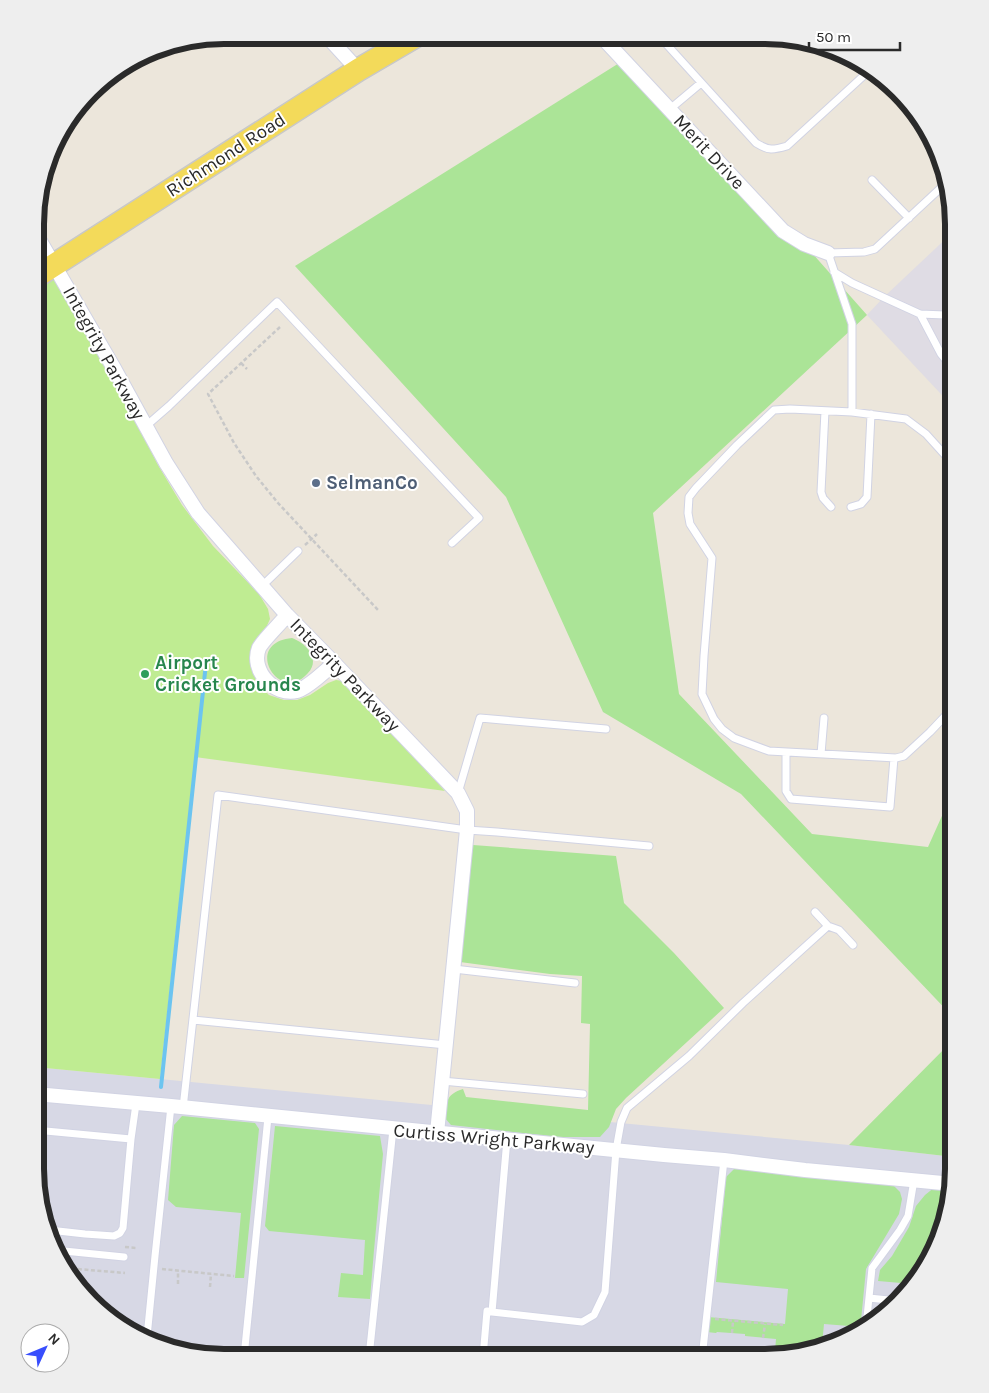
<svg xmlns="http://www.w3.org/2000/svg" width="989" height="1393" viewBox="0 0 989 1393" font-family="Karla,sans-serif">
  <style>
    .industrial { fill: #dfdce4 }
    .airport { fill: #d7d8e5 }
    .green { fill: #abe497 }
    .pitch { fill: #bfec92 }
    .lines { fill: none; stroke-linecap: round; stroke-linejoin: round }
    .stream { stroke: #6cc4f0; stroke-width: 4 }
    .service-casing { stroke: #d1d3e3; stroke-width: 9 }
    .minor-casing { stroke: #d1d3e3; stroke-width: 16 }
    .primary-casing { stroke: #c8c8c8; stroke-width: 25 }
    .path { stroke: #c8c8c8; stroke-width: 2.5; stroke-dasharray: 4 2.5; stroke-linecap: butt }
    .service { stroke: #fff; stroke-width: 7 }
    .minor { stroke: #fff; stroke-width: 14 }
    .primary { stroke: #f3da5a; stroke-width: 22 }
    .service-dot { fill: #5c6f8a; stroke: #fff; stroke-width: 2 }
    .leisure-dot { fill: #2e9e5b; stroke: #fff; stroke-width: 2 }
    .labels { text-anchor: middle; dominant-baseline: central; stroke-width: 4; stroke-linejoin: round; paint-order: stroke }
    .street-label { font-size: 19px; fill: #2a2a2a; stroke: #fff }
    .service-label { font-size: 19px; font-weight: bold; fill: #4e5e75; stroke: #fff; text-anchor: start }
    .leisure-label { font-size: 19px; font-weight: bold; fill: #27864d; stroke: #fff; text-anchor: start }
    .rim { fill: none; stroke: #2a2a2a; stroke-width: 6 }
  </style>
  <rect width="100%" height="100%" fill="#ece6db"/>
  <path class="industrial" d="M954 231V408L867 315 884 297Z"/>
  <path class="airport" d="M35 1067 849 1145 954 1157V1182L944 1230 922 1274 889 1311 848 1339 765 1358 200 1356 119 1326 82 1293 54 1252 35 1169Z"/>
  <path class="green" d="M624 60 804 244 867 315 653 513 679 694 812 834 928 847 954 789V1018L741 794 603 712 506 497 295 266Z
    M292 638C306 643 321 659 308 673 280 706 241 643 292 638Z
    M473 845 616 856 624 903 674 953 724 1008 626 1098 616 1109 609 1127 600 1137H558L451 1125 444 1117C447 1102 446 1094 463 1089L466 1097 588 1110 590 1024 581 1023 582 976 550 974 460 962Z
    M954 1039V1157L849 1145Z
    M182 1116 255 1123 259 1129 244 1278H235L241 1213 176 1207 168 1200 174 1125Z
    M275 1126 380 1136 383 1154 374 1250 370 1299 338 1297 341 1273 363 1275 365 1240 269 1231 265 1226Z
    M735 1168 892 1184 900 1192 902 1199 899 1214 866 1269 860 1331 848 1339 849 1326 824 1324 822 1345 784 1354 783 1352 775 1351 776 1339 745 1336V1334L717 1332 716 1333 707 1332 708 1317 785 1324 788 1289 716 1282 726 1177Z
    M935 1187 952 1189 944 1230 922 1274 913 1284 878 1281 880 1270 892 1256 909 1227 916 1206 925 1195Z"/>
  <path class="pitch" d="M55 265 119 387 158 465 182 505 213 546 259 594 268 609 270 619 266 628 257 638 251 652V668L259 685 269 695 284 700H297L310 695 328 683 336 680 343 681 445 791 195 757 160 1079 35 1067 37 276Z"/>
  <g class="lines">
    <path class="stream" d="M161 1087 206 663"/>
    <g class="service-casing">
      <path id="service" d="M659 36 756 143C769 151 773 150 787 146L871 69
        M670 109 701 83
        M923 127 935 141
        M872 180 909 218
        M834 272 852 283 920 314 945 315 954 313
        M920 314 941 354 954 370
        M825 411 821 492 823 498 831 507
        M852 412V324L828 253 864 252 875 249 945 184
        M146 426 169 406 277 302 479 518 452 543
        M851 507 861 504 867 497 871 414
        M261 587 298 551
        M954 659 948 713 930 732 904 756 896 758 769 751 734 738 722 729 714 719 702 694 704 656 712 558 690 524 688 513 689 497 696 488 737 445 774 410 790 409 852 412 906 419 926 434 954 465
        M786 752V791L791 799 890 807 894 758
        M821 754 824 718
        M458 793 480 718 606 729
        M815 912 828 926 839 930 853 945
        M454 969 575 983
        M193 1020 446 1045
        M442 1081 583 1094
        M183 1108 218 795 467 830 497 832 649 846
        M35 1117 38 1095
        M35 1130 131 1139 136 1104
        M507 1139 492 1312 582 1322 594 1315 605 1292 616 1150 621 1122 627 1108 689 1056 743 1003 828 926
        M49 1230 85 1234 114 1236 120 1233 123 1228 131 1139
        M54 1250 124 1257
        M869 1298 898 1301
        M866 1327 872 1268 900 1230 908 1216 914 1180
        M147 1337 155 1256 171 1106
        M244 1357 268 1117
        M369 1357 393 1129
        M483 1357 487 1311 492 1312
        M702 1358 724 1160"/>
    </g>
    <g class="minor-casing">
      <path id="minor" d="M326 35 358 70
        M601 36 783 231 804 244 828 253
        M37 236 115 370 166 463 198 513 287 615 334 663 458 793 467 811V830L437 1133
        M287 615C281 623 263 640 259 648 250 670 274 697 297 691 307 688 327 670 334 663
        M35 1094 171 1106 664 1155 724 1160 805 1170 953 1184"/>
    </g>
    <g class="primary-casing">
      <path id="primary" d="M37 276 358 70 416 36"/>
    </g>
    <path class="path" d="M280 327 208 394 234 443 256 476 278 503 379 611
      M241 363 247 369
      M305 545 317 534
      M125 1247 136 1248
      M65 1268 125 1273
      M162 1269 234 1276
      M178 1284V1271
      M210 1287 211 1274
      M715 1319 783 1325
      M732 1333 733 1321
      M763 1338 765 1324"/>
    <use href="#service" class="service"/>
    <use href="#minor" class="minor"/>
    <use href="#primary" class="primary"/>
  </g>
  <circle class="service-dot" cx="316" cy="483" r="5"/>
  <circle class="leisure-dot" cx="145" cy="674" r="5"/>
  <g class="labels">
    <g class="street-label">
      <text transform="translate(709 152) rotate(47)">Merit Drive</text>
      <text transform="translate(226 155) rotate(-33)">Richmond Road</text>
      <text transform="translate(104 353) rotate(61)">Integrity Parkway</text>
      <text transform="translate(345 675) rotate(46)">Integrity Parkway</text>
      <text transform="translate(494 1139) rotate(5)">Curtiss Wright Parkway</text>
    </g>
    <g class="service-label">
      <text x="326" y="483">SelmanCo</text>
    </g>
    <g class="leisure-label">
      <text x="155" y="663">Airport<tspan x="155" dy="22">Cricket Grounds</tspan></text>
    </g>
  </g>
  <path d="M0 0H989V1393H0ZM224 44H765A180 180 0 0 1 945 224V1169A180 180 0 0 1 765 1349H224A180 180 0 0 1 44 1169V224A180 180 0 0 1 224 44Z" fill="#eee" fill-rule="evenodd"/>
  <path class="rim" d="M224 44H765A180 180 0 0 1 945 224V1169A180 180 0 0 1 765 1349H224A180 180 0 0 1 44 1169V224A180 180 0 0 1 224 44Z"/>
  <g transform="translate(45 1348) rotate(46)"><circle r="24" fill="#ffffff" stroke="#aaaaaa"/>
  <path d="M0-4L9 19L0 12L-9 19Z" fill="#384efd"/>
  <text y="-8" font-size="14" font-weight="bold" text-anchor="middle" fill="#2a2a2a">N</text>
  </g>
  <path d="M809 42v8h91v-8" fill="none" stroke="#2a2a2a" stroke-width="2.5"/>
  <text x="816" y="42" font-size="15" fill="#2a2a2a" stroke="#ffffff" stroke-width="4" paint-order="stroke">50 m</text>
</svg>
